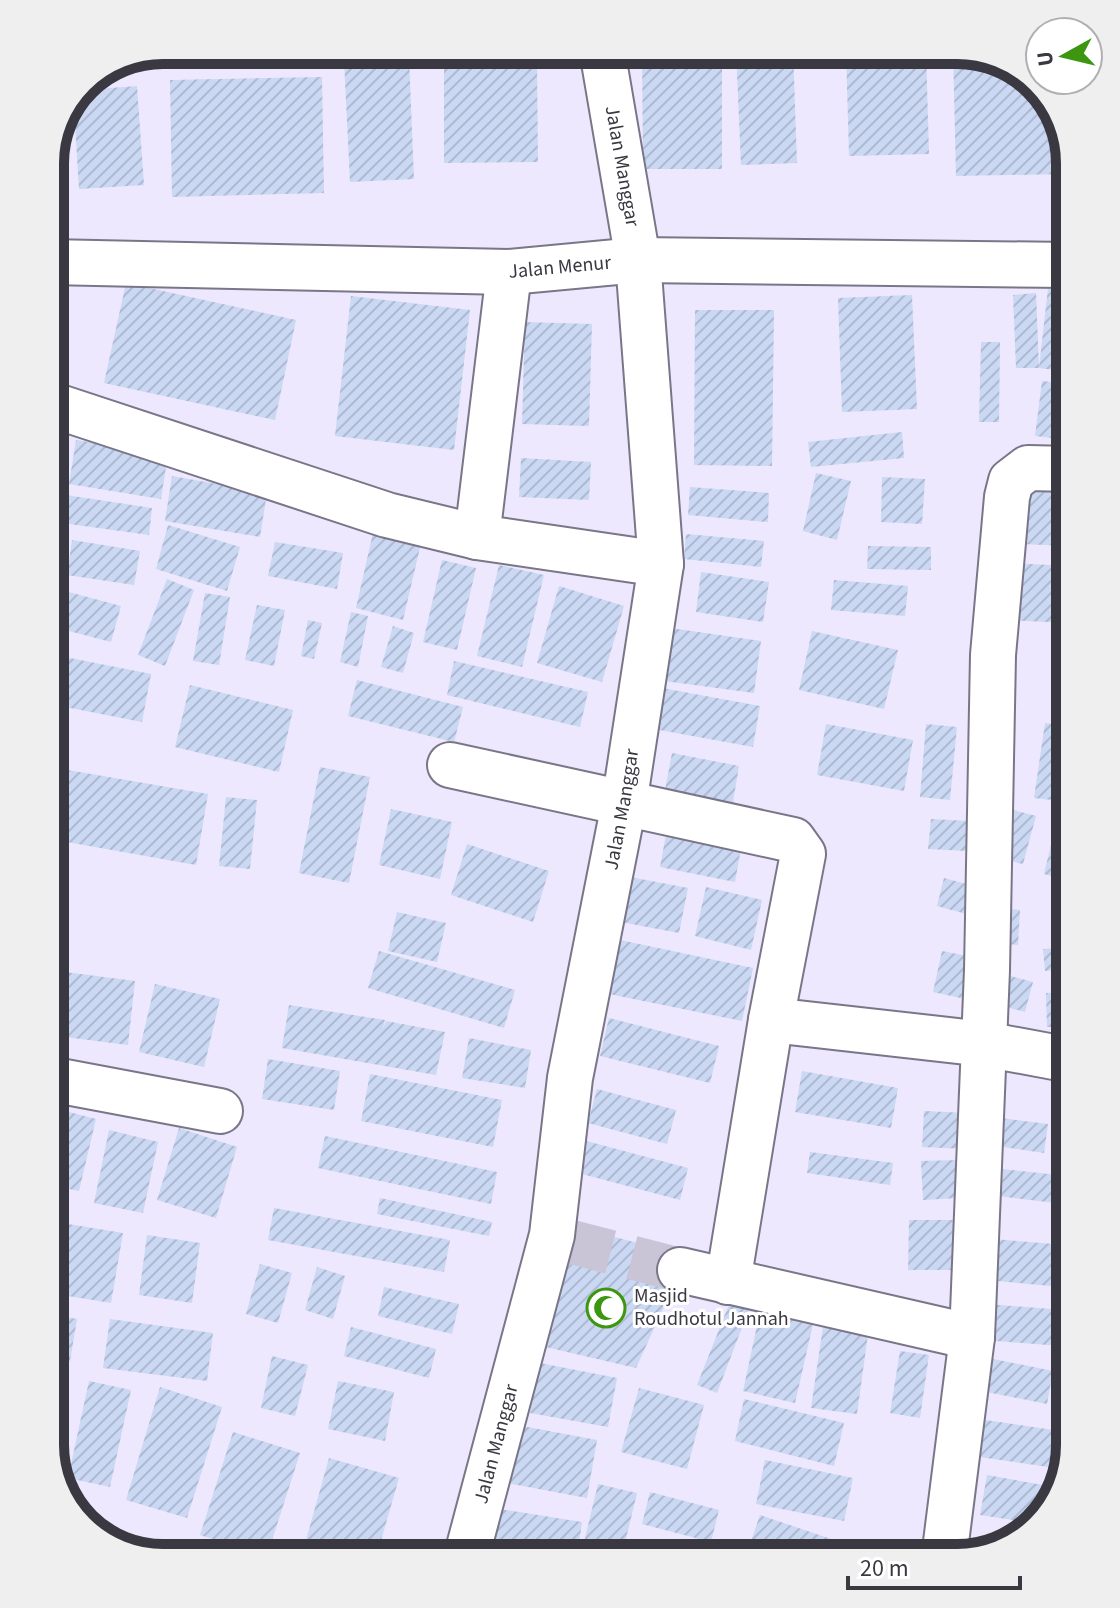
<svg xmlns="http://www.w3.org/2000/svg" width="1120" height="1608" viewBox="0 0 1120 1608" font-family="'Source Sans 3',sans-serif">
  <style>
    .building { fill: url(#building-hatch) }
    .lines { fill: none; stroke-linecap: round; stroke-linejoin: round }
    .minor-tunnel { stroke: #c9c5d7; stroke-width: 44; stroke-dasharray: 44 22; stroke-linecap: butt }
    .minor-casing { stroke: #7a7688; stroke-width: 48 }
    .minor { stroke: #fff; stroke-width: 44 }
    .labels { text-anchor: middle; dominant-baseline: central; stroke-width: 6; stroke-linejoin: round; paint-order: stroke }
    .street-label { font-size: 20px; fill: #3a3840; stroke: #fff }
    .poi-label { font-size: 20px; fill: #3a3840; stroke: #fff; text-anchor: start }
    .rim { fill: none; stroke: #3a3840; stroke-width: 10 }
  </style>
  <defs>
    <pattern id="building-hatch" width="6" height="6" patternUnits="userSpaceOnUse" patternTransform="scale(2)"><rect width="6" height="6" fill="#cad8f3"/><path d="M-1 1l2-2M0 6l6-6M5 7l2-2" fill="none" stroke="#aebad1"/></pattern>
  </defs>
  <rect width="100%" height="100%" fill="#ede8fd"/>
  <path class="building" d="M642 50H722V169H643Z
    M736 50H793L797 163 741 165Z
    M846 50H926L929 154 849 156Z
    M953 50H964L1019 69 1055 107 1065 145 1066 174 956 176Z
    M409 57 414 179 350 182 344 60Z
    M537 67 538 162 444 163V68Z
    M322 77 324 193 172 197 170 80Z
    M137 86 144 185 79 189 74 108 83 90Z
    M126 283 296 320 275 420 104 383Z
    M1048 288 1070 291V372L1039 368Z
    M1036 293 1039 368H1016L1013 295Z
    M912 295 917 409 842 412 838 298Z
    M351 296 470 310 454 450 335 436Z
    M695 310H774L772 466 694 465Z
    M525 322 592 324 589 426 522 424Z
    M981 342H1000L999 422H979Z
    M1042 381 1070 384V440L1035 436Z
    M902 432 904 458 811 467 808 442Z
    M76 440 168 454 161 499 69 484Z
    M521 458 591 462 589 500 519 497Z
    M816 473 851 481 837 540 803 531Z
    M172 476 267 493 260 537 165 521Z
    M882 477 925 479 922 524 881 522Z
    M1023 481 1070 483V546L1020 544Z
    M690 487 769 493 768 522 688 515Z
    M59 494 152 508 149 535 55 522Z
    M375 524 423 535 403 620 356 608Z
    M168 525 240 547 227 591 156 569Z
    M686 534 764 541 761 567 684 559Z
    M72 540 140 551 134 585 67 575Z
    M275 542 343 553 337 589 268 576Z
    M868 546 931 547V570L867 569Z
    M442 560 476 568 457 650 423 642Z
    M1009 563 1070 566V623L1007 620Z
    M499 565 544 575 522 667 477 656Z
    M701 572 769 582 763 622 696 612Z
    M167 579 194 590 165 666 138 655Z
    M834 580 908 586 905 616 831 610Z
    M559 586 624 606 602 682 537 663Z
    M50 587 121 606 111 642 50 626Z
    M205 593 230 597 219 665 193 661Z
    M257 605 285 610 274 666 245 660Z
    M351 612 368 616 358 667 340 662Z
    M308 620 322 623 314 659 301 656Z
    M393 626 414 633 403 673 381 667Z
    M663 627 761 641 754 693 657 680Z
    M812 631 898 650 884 709 799 690Z
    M50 654 151 674 142 722 50 704Z
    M454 661 588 692 580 727 447 695Z
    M357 680 463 707 454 742 348 716Z
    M190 685 293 710 279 772 175 747Z
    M662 688 760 706 753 747 654 729Z
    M1045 723 1070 726V802L1034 798Z
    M826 724 913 740 904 791 817 775Z
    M926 724 957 727 950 800 920 797Z
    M672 753 739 766 731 814 663 801Z
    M50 767 208 794 196 865 50 839Z
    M320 767 370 777 349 883 299 873Z
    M226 797 257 800 250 869 219 866Z
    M391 809 452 822 440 879 379 865Z
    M1013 810 1036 816 1023 864 1001 859Z
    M931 819 969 821 967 851 928 849Z
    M1055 828 1070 832V881L1044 874Z
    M667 829 742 843 735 882 660 867Z
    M467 844 549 871 533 922 451 895Z
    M630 877 688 888 679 933 621 922Z
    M944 878 974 886 966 914 937 906Z
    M706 887 762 900 751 950 695 936Z
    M1069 893H1070V929L1062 927Z
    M995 908 1020 910 1018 945 994 943Z
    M397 912 446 923 437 962 388 951Z
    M620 940 753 968 742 1021 609 994Z
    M1070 947V969L1045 971 1043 949Z
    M379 951 515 990 504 1028 368 988Z
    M942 951 978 958 970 1000 933 992Z
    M65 972 135 981 128 1045 57 1036Z
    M1003 974 1033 982 1025 1012 995 1004Z
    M155 984 220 999 204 1067 139 1052Z
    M1070 992V1027H1047L1046 993Z
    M289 1005 385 1020 383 1029 386 1021 445 1032 436 1075 282 1048Z
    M609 1018 719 1046 710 1083 600 1056Z
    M469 1038 531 1050 525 1088 462 1078Z
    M268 1059 340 1071 334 1110 262 1099Z
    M802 1071 898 1088 891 1128 795 1112Z
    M370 1074 502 1100 493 1147 361 1121Z
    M597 1089 676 1110 667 1144 588 1123Z
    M50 1107 96 1119 79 1191 50 1185Z
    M924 1111 968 1113 966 1149 922 1147Z
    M1001 1118 1048 1124 1044 1153 997 1146Z
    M179 1128 237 1147 216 1218 157 1200Z
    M109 1130 158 1142 143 1213 94 1203Z
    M325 1136 497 1172 491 1204 318 1168Z
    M575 1138 688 1168 680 1200 567 1170Z
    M810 1152 893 1163 890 1185 807 1173Z
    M958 1160V1198L923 1200 921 1161Z
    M992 1168 1058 1175 1055 1203 989 1195Z
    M380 1198 492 1222 489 1236 377 1214Z
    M274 1208 450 1240 444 1272 268 1240Z
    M909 1220H959V1270H908Z
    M50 1221 123 1233 111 1303 50 1293Z
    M573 1226 687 1256 636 1368 537 1345Z
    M147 1235 200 1243 192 1303 139 1295Z
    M980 1238 1054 1244 1051 1286 977 1279Z
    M260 1264 292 1273 278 1323 246 1314Z
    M317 1267 345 1276 333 1319 305 1310Z
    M384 1287 459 1304 452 1334 378 1316Z
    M732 1297 751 1304 717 1393 697 1385Z
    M987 1304 1064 1310 1061 1346 984 1340Z
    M761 1307 814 1320 795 1403 743 1391Z
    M50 1314 77 1319 70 1361 50 1357Z
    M110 1319 213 1333 207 1381 103 1368Z
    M824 1320 869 1327 857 1414 811 1408Z
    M351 1327 436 1349 429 1378 344 1356Z
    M900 1351 929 1355 920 1418 890 1413Z
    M973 1355 1053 1371 1047 1404 967 1388Z
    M272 1356 308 1365 295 1416 261 1408Z
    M540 1363 617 1378 608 1427 530 1413Z
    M89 1381 131 1390 110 1487 68 1478Z
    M338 1381 394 1392 385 1441 328 1429Z
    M50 1382 62 1383 60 1403 50 1402Z
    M160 1387 222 1407 187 1518 126 1500Z
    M639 1388 704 1405 687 1469 621 1452Z
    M744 1399 844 1423 834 1466 735 1441Z
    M965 1417 1067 1432 1062 1469 959 1454Z
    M517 1425 597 1440 587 1498 506 1483Z
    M233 1432 300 1453 267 1556 200 1535Z
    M329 1458 399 1478 376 1558H301Z
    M765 1460 853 1478 844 1521 756 1504Z
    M987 1475 1043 1485 1037 1520 1033 1523 980 1515Z
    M598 1484 637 1493 623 1551 584 1542Z
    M650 1492 719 1510 711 1542 642 1524Z
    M493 1508 582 1522 577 1558H540L486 1549Z
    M760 1515 849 1545 845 1558H761L747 1553Z
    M976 1539 1015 1541 976 1553Z
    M645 1540 691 1550 690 1558H641Z"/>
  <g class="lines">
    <path class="minor-tunnel" d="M568 1241 680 1270"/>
    <g class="minor-casing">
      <g id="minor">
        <path id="s1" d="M50 262 509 272 638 260 1070 265"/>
        <path d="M50 404 387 515 477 537 661 564"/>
        <path d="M477 537 509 272"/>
        <path d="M450 765 793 840 803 854 771 1020 728 1282"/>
        <path d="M771 1020 984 1044 1070 1060"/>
        <path d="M50 1079 220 1111"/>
        <path d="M680 1270 972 1337"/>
        <path id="s2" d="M466 1558 552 1235 570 1078 624 804 661 564 638 260 602 50"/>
        <path d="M944 1558 972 1337 987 970 993 655 1007 497 1011 481 1028 468 1070 469"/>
      </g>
    </g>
    <use href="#minor" class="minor"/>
  </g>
  <defs>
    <g id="mosque-ring" transform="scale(2)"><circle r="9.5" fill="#fff" stroke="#3d960f" stroke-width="1.5"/><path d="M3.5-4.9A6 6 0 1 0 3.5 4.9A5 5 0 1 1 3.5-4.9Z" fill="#3d960f"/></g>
  </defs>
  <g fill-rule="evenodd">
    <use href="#mosque-ring" x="606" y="1308"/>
  </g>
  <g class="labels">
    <g class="street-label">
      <text transform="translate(622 166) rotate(80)">Jalan Manggar</text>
      <text stroke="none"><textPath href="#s1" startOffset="510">Jalan Menur</textPath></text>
      <text stroke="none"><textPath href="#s2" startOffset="766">Jalan Manggar</textPath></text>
      <text stroke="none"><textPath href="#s2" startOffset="118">Jalan Manggar</textPath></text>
    </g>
    <g class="poi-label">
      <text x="634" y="1296">Masjid<tspan x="634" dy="23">Roudhotul Jannah</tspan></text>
    </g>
  </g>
  <path d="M0 0H1120V1608H0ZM163 64H957A99 99 0 0 1 1056 163V1445A99 99 0 0 1 957 1544H163A99 99 0 0 1 64 1445V163A99 99 0 0 1 163 64Z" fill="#efeff0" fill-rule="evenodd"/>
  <path class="rim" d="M163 64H957A99 99 0 0 1 1056 163V1445A99 99 0 0 1 957 1544H163A99 99 0 0 1 64 1445V163A99 99 0 0 1 163 64Z"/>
  <g transform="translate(1064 56) rotate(262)"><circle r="38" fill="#ffffff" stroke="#b0afb3" stroke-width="2"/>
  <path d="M0-6L14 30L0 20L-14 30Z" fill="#3d960f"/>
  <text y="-12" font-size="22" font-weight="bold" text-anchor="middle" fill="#3a3840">U</text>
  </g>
  <path d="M848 1576v12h172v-12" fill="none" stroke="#3a3840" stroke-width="4"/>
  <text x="860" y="1576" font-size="24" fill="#3a3840" stroke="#ffffff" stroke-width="6" paint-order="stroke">20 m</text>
</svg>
